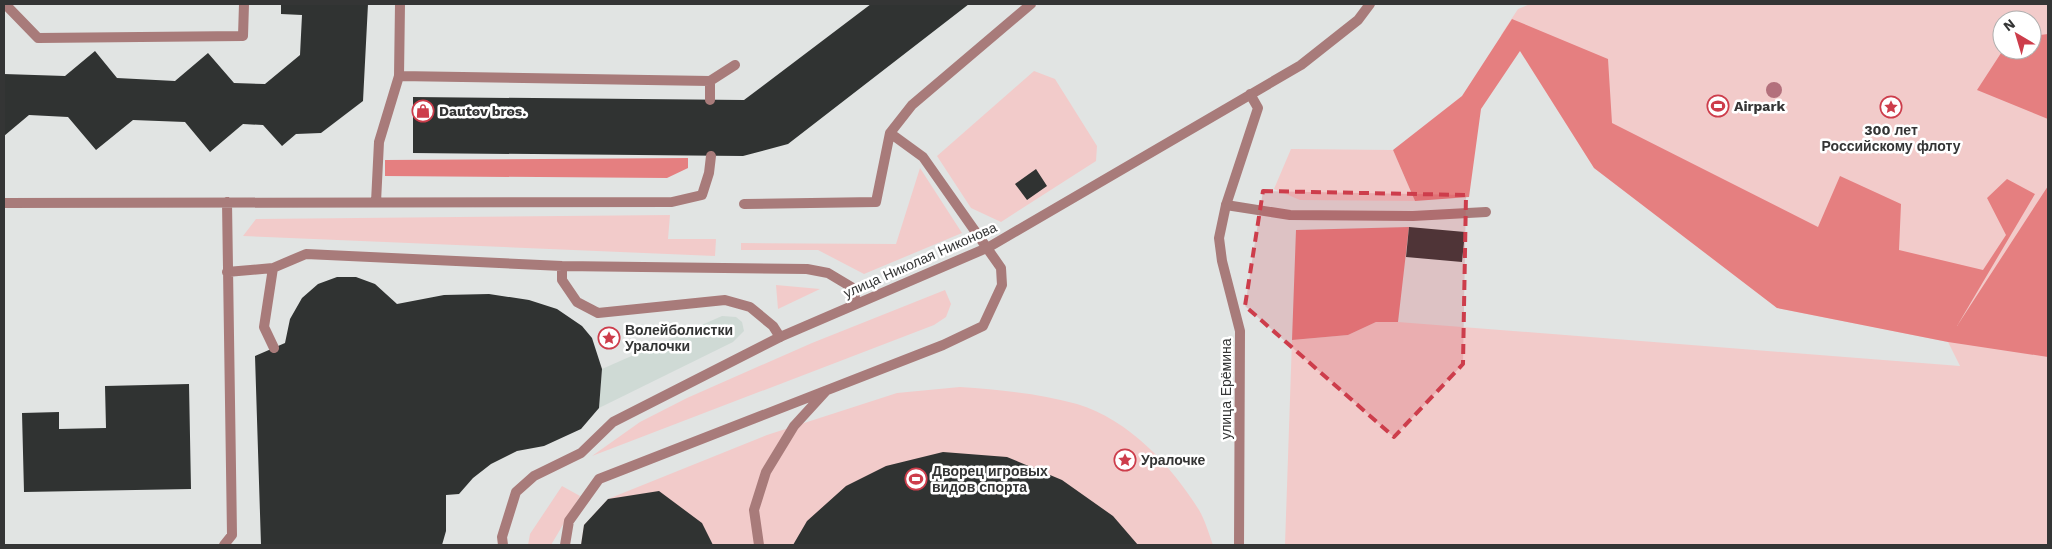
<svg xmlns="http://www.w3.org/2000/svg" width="2052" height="549" viewBox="0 0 2052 549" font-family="'Work Sans',sans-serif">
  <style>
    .built { fill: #cfdad5 }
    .green { fill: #f2cbca; fill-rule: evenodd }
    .forest { fill: #e57f80 }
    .building { fill: #303332 }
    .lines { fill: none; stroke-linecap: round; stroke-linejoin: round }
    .lane { stroke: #a87b7a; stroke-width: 10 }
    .street { stroke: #a87b7a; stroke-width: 10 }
    .tree { fill: #b3707c }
    .marked { fill: #cd3d4b; fill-opacity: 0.2; stroke: #cd3d4b; stroke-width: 4; stroke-dasharray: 10 6; stroke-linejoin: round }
    .labels { text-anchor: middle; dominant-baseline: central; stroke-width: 5; stroke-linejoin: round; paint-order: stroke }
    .poi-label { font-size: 14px; font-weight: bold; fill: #343535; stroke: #fff; text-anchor: start }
    .street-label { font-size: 14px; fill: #343535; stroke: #fff }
  </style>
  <rect width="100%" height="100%" fill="#e1e4e3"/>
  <path class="built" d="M722 316 736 317 742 322 744 331 733 342 599 408 602 369Z"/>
  <path class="green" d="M1530 4H2048V545H1285L1292 340 1348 335 1376 322H1398L1960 366 1948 342 1777 308 1594 168 1520 51 1501 35 1518 9ZM2002 20H2032V50H2002Z
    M1034 71 1055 79 1097 146 1096 161 1001 222 971 208 937 156Z
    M1291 149 1393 150 1415 201 1300 200 1274 189Z
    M920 168 962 233 864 274 818 250H741V243L896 244Z
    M670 215 668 239H716L715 256 243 236 256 219Z
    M776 285 820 289 778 309Z
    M945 290 951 304 946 317 934 325 592 456 640 422 687 398 812 343Z
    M960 387C1000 390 1038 393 1077 404 1129 420 1171 465 1199 510 1205 520 1209 534 1213 545H581L584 525 608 499 767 435 897 393Z
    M562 486 580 496 551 545H528L530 534Z"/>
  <path class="forest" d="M1512 19 1608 59 1612 123 1818 227 1840 176 1901 204 1899 250 1983 270 2006 235 1987 198 2007 179 2035 194 1957 326 2048 186V357L1948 342 1777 308 1594 168 1520 51 1481 109 1469 197 1415 201 1393 150 1462 96Z
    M2048 34V119L1977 90 2003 50H2032V36Z
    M688 158V168L667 178 385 176V160Z
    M1409 227 1398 322H1376L1348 335 1292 340 1296 230Z"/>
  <path class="building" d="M281 4H368L363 101 321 133 296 134 282 146 263 125 243 124 210 152 185 122 133 120 96 150 68 117 29 115 4 136V74L65 76 95 51 117 78 175 81 208 53 234 83 265 84 300 55 302 15 281 14Z
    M871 4H969L788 144 743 156 413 153V97L744 100Z
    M1036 169 1047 186 1027 200 1015 184Z
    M1409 227 1465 232 1462 262 1406 257Z
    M337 277H356L375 284 397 304 444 295 489 294 529 300 557 309 582 326 592 338 602 369 599 408 581 429 544 446 517 451 491 464 473 478 459 494 446 495V531L442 545H261L255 356 285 343 290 319 302 298 318 284Z
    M189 384 191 489 24 492 22 413 59 412V429L106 428 105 386Z
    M943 452 1007 457 1062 480 1113 516 1138 545H793L807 521 846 486 886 466Z
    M659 491 702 523 713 545H581L584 525 608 499Z"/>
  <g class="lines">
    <path class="lane" d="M5 4 38 38 243 36 244 4
      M399 76 710 81
      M710 100V81L735 65
      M376 202 379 142 399 76 400 4
      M4 203 672 202 702 195 709 173 711 156
      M744 204 876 202 890 133 912 105 1031 4
      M1226 205 1290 215 1413 216 1486 212
      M562 266V280L577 302 598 313 725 300 750 307 773 326 780 337
      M227 272 273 268
      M274 348 264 327 273 268 306 254 562 266 807 269 828 273 853 288 856 303
      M224 545 232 535 227 202
      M565 545 569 521 599 479 943 345 983 326 1002 285 1001 268 923 157 890 133
      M759 545 754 510 766 472 794 426 826 391"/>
    <path class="street" d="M503 545 502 537 516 492 534 476 581 453 613 422 780 337 989 247 1301 65 1358 20 1370 4
      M1239 545 1240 331 1222 261 1219 238 1226 205 1258 108 1250 94"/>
  </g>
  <circle class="tree" cx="1774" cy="90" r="8"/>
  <path class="marked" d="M1263 191 1466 195 1463 364 1394 437 1245 306Z"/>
  <defs>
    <g id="stadium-ring" transform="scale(1.125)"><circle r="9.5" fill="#fff" stroke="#cd3d4b" stroke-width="1.5"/><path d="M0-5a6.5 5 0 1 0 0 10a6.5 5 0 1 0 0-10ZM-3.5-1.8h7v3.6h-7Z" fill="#cd3d4b"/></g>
    <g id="sight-ring" transform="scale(1.125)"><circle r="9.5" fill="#fff" stroke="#cd3d4b" stroke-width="1.5"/><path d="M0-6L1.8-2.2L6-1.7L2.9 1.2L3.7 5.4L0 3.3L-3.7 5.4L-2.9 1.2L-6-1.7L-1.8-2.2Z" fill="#cd3d4b"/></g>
    <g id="shop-ring" transform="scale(1.125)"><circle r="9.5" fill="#fff" stroke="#cd3d4b" stroke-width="1.5"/><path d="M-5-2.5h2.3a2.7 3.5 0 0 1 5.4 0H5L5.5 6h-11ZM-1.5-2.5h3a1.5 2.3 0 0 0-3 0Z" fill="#cd3d4b"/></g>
  </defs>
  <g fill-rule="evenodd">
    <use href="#stadium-ring" x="1718" y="106"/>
    <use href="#sight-ring" x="1891" y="107"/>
    <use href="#shop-ring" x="423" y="111"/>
    <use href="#sight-ring" x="609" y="338"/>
    <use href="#sight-ring" x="1125" y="460"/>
    <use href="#stadium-ring" x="916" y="479"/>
  </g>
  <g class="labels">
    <g class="poi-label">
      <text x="1734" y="106">Airpark</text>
      <text x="439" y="111">Dautov bros.</text>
      <text x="1891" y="130" text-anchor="middle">300 лет<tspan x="1891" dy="16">Российскому флоту</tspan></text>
      <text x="625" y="330">Волейболистки<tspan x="625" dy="16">Уралочки</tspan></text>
      <text x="1141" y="460">Уралочке</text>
      <text x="932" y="471">Дворец игровых<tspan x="932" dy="16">видов спорта</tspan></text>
    </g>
    <g class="street-label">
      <text transform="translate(920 260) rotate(-24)">улица Николая Никонова</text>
      <text transform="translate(1226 389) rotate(-90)">улица Ерёмина</text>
    </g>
  </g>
  <rect width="2052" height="549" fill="none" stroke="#343535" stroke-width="10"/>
  <g transform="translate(2017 35) rotate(322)"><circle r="24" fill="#ffffff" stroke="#aeaeae"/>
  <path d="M0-4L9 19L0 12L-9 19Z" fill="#cd3d4b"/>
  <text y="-8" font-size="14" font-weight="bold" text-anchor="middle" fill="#343535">N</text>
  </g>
</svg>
